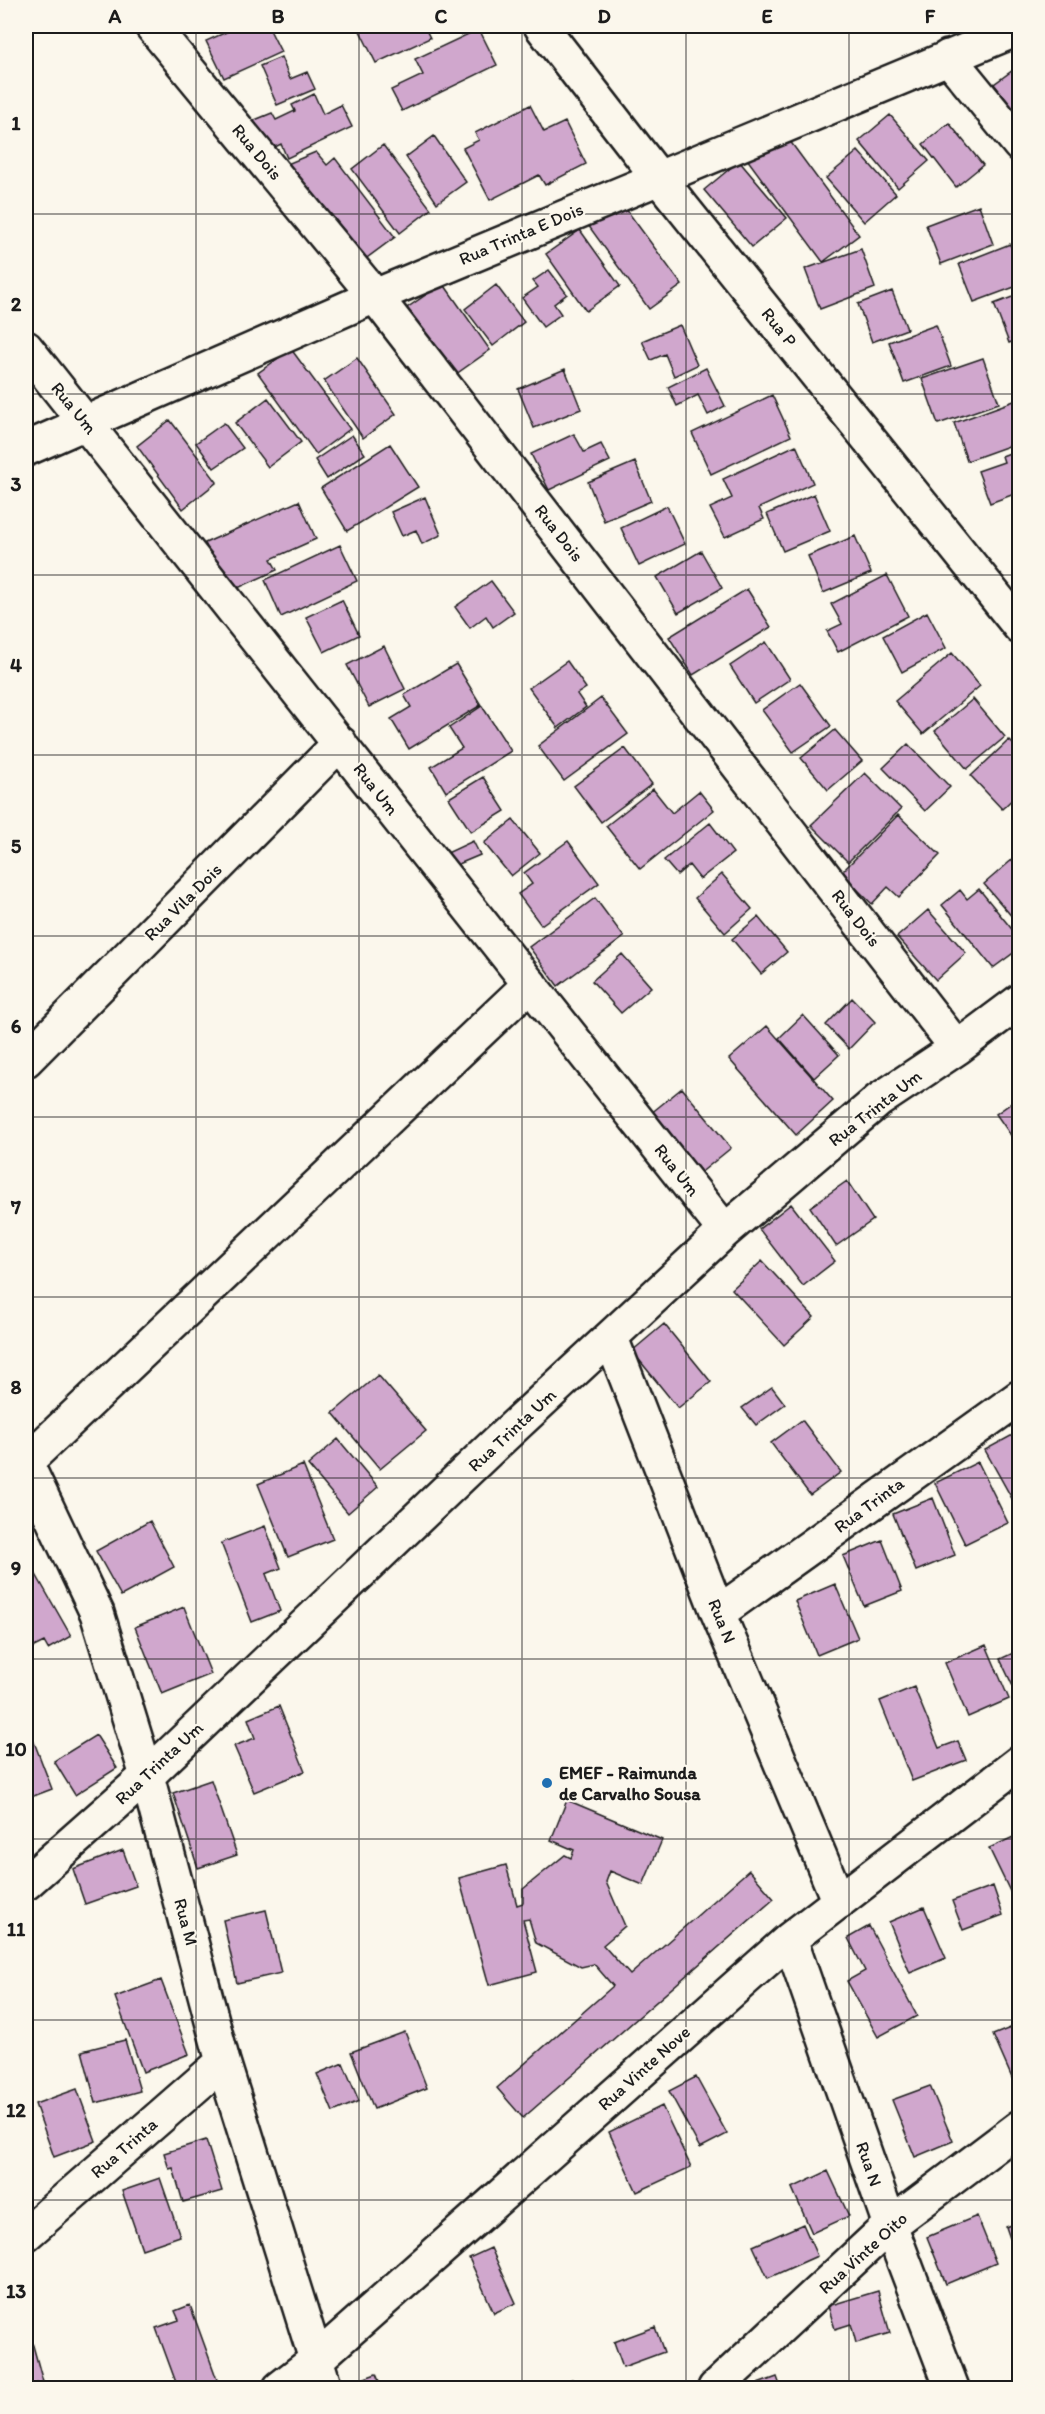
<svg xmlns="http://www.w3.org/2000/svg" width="1045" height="2414" viewBox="0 0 1045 2414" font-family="Itim,sans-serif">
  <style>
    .building { fill: #d0a7cd; stroke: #1c1c1c; stroke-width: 1.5 }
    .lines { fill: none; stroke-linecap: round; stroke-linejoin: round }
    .street-casing { stroke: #1c1c1c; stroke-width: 38 }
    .secondary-casing { stroke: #1c1c1c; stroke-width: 38 }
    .street { stroke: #fbf7ec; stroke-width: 33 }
    .secondary { stroke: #fbf7ec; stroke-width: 33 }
    .grid { fill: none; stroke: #1c1c1c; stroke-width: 1.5; stroke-opacity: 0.55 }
    .poi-dot { fill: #1f6fb2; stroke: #fbf7ec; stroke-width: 2 }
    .labels { text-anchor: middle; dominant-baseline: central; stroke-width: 4.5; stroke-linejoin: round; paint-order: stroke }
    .street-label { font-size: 18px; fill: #1c1c1c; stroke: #fbf7ec }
    .poi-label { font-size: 18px; font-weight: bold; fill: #1c1c1c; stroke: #fbf7ec; text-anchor: start }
    .neatline { fill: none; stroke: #1c1c1c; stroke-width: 2 }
    .grid-label { font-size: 20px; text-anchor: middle; font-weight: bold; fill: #1c1c1c }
  </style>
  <rect width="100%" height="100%" fill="#fbf7ec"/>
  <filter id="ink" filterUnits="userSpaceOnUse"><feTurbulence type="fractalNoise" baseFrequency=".0167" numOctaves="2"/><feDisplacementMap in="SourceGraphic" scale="12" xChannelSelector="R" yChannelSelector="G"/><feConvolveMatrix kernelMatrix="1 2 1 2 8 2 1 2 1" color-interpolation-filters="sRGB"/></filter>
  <g filter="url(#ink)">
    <path class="building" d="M240 26H268L281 52 224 78 206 41Z
      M368 26H424L430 38 376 63 359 29Z
      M479 29 497 65 402 111 391 90 423 75 415 59Z
      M281 57 290 79 307 72 315 89 277 105 260 66Z
      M1020 65V118L994 84Z
      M314 94 323 114 341 105 352 127 287 158 281 144 265 152 250 122 272 113 276 120 295 111 292 105Z
      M530 105 544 132 565 122 586 164 545 185 539 175 490 200 463 148 479 140 475 133Z
      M890 115 929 161 898 188 859 141Z
      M949 123 983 165 956 187 923 144Z
      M784 133 859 235 823 262 747 159Z
      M434 136 466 182 437 203 406 157Z
      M383 145 431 209 400 233 352 169Z
      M858 151 896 194 864 222 826 178Z
      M316 152 327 165 335 158 395 237 356 266 280 167Z
      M739 161 787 218 752 247 704 190Z
      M620 201 682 285 649 309 588 225Z
      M979 205 993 244 941 264 926 225Z
      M580 230 620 286 586 311 546 254Z
      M1010 244 1020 268V285L974 302 959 264Z
      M861 249 875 288 820 309 805 269Z
      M549 270 567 294 554 304 561 314 543 327 522 298 538 287 533 281Z
      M443 283 490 350 449 379 401 312Z
      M496 285 524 322 493 346 465 309Z
      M892 291 907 329 872 342 858 304Z
      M1020 294V339L1009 343 994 304Z
      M680 325 697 365 674 376 665 354 651 360 642 341Z
      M936 325 951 366 904 383 889 342Z
      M291 349 350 429 316 454 258 373Z
      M357 358 396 414 363 438 324 381Z
      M983 358 999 403 938 424 922 379Z
      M706 368 725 406 708 415 698 395 677 406 668 387Z
      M565 369 581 409 534 428 518 389Z
      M772 395 791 436 711 474 692 433Z
      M268 398 301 442 268 467 235 423Z
      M1014 401 1020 417V442L967 461 954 423Z
      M170 420 217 482 183 509 137 446Z
      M224 423 243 448 214 468 196 443Z
      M574 434 584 452 601 444 610 461 549 490 531 454Z
      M352 435 365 454 327 479 315 460Z
      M390 444 418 487 347 531 321 488Z
      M796 445 813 483 759 508 764 519 725 537 710 508 732 498 723 479Z
      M1020 449V492L990 503 978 471 1004 462 1002 456Z
      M635 462 651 501 604 521 588 482Z
      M814 494 830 531 783 551 767 514Z
      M425 497 441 535 422 544 416 530 402 536 391 512Z
      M299 501 316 539 271 559 277 570 227 593 205 543Z
      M667 506 685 544 639 566 621 528Z
      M855 536 871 573 823 593 808 556Z
      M340 545 357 581 281 617 265 580Z
      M701 551 722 588 678 613 657 577Z
      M887 575 908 616 838 652 827 631 842 624 831 604Z
      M491 581 514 612 493 627 486 616 470 628 455 607Z
      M747 589 771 627 693 675 669 637Z
      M342 600 359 635 324 652 306 617Z
      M927 612 946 648 902 672 883 636Z
      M766 642 790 679 754 703 730 666Z
      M384 646 405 689 369 707 347 665Z
      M952 653 980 686 923 734 895 701Z
      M567 661 586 688 577 694 586 707 558 728 529 688Z
      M456 664 481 705 409 749 391 719 411 707 404 695Z
      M800 683 831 726 793 752 762 710Z
      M601 698 628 734 564 781 538 746Z
      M973 699 1005 737 967 769 935 731Z
      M482 706 511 751 446 792 431 767 462 748 449 728Z
      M835 730 862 761 828 790 801 758Z
      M1009 740 1020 751V792L1002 809 971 776Z
      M908 744 950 787 925 811 883 768Z
      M625 748 652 784 601 822 574 786Z
      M865 773 901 809 848 862 811 825Z
      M483 777 505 811 471 832 449 798Z
      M653 789 672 813 699 791 714 810 640 869 606 826Z
      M898 815 940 855 899 897 888 887 872 904 841 873Z
      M513 820 540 853 511 876 484 843Z
      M710 823 733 853 700 879 689 865 677 875 664 860Z
      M473 841 480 855 454 866 445 854Z
      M568 841 599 883 541 925 518 894 532 884 524 873Z
      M1014 858 1020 865V926L984 884Z
      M722 874 752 909 725 933 695 898Z
      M979 889 1020 939V948L993 968 942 905 960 890 967 899Z
      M595 898 624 937 558 986 529 947Z
      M928 910 966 953 936 980 897 937Z
      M758 917 787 952 761 974 732 939Z
      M622 954 651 987 621 1013 592 981Z
      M852 998 875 1022 849 1049 826 1025Z
      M803 1015 839 1055 814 1078 779 1038Z
      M767 1026 833 1101 796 1135 729 1059Z
      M682 1088 731 1148 699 1174 650 1114Z
      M1020 1097V1147H1019L996 1114Z
      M847 1181 873 1220 836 1246 810 1207Z
      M791 1204 835 1261 803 1286 759 1229Z
      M762 1261 814 1317 784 1345 732 1289Z
      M664 1324 711 1382 678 1408 632 1351Z
      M378 1375 426 1431 380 1469 333 1413Z
      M772 1387 785 1404 756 1425 742 1408Z
      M802 1420 841 1472 810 1495 771 1443Z
      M1020 1431V1502L1015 1504 985 1450Z
      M338 1439 378 1487 348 1513 308 1465Z
      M978 1462 1008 1523 965 1544 935 1483Z
      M303 1465 333 1539 288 1557 258 1484Z
      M933 1498 955 1555 916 1571 893 1514Z
      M150 1521 174 1567 121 1596 96 1551Z
      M265 1526 281 1568 266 1574 280 1611 252 1622 221 1543Z
      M882 1540 902 1591 864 1606 843 1556Z
      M26 1557 71 1636 48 1649 44 1642 28 1650 26 1646Z
      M835 1584 858 1638 817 1655 795 1601Z
      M184 1607 211 1674 162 1694 135 1627Z
      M986 1645 1009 1699 968 1717 945 1663Z
      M1020 1650V1701L1000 1659Z
      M914 1687 939 1748 958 1741 966 1760 912 1781 880 1701Z
      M279 1706 305 1771 254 1792 234 1746 255 1738 248 1719Z
      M26 1721 52 1789 26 1799Z
      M96 1735 117 1768 75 1795 54 1761Z
      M211 1780 237 1855 198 1868 173 1793Z
      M567 1800 662 1840 643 1885 610 1871 606 1882 625 1926 603 1945 630 1975 749 1870 774 1899 523 2118 497 2088 613 1986 594 1964 581 1967 536 1943 529 1919 523 1920 537 1972 489 1985 459 1878 506 1865 517 1905 523 1903V1889L565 1855 571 1858 574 1850 551 1840Z
      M1020 1834V1912L989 1848Z
      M123 1850 136 1886 85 1904 73 1869Z
      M993 1886 1003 1915 963 1930 952 1901Z
      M924 1907 946 1958 910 1973 889 1922Z
      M266 1910 281 1973 237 1983 223 1920Z
      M869 1926 917 2016 878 2037 847 1981 865 1971 848 1938Z
      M161 1980 189 2054 143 2072 115 1997Z
      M1020 2024V2075L1012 2078 993 2035Z
      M405 2032 427 2088 374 2109 351 2052Z
      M125 2040 140 2091 96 2103 82 2051Z
      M343 2063 359 2101 333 2112 317 2074Z
      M696 2077 727 2134 700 2148 669 2091Z
      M930 2086 953 2141 915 2157 892 2100Z
      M77 2089 96 2141 54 2157 35 2104Z
      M662 2106 691 2167 637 2192 609 2132Z
      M206 2140 222 2191 183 2202 173 2168 169 2169 164 2153Z
      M828 2171 849 2216 812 2233 792 2188Z
      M160 2178 180 2236 142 2249 122 2191Z
      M977 2216 996 2263 946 2284 927 2237Z
      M1020 2222V2264H1019L1006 2227Z
      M803 2224 817 2256 768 2278 753 2246Z
      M491 2248 516 2303 494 2313 469 2258Z
      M878 2291 890 2333 856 2343 851 2324 835 2329 828 2306Z
      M190 2305 220 2388H178L156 2328 179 2320 175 2311Z
      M655 2327 664 2352 623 2367 614 2342Z
      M29 2331 43 2382 26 2386V2332Z
      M376 2374 382 2388H337Z
      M777 2377 781 2388H750L749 2387Z
      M572 2379 576 2388H550Z"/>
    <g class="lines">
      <g class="street-casing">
        <path id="street" d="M152 26 375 296 957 1048
          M948 57 1020 145
          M26 348 725 1231
          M26 449 375 296 1020 28
          M26 1060 340 743
          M611 1338 718 1613 839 1902
          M26 1462 530 984
          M26 1463 97 1613 147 1776 223 2062 325 2388
          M718 1613 1020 1397
          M26 1883 147 1776 492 1447 725 1231 879 1100 957 1048 1020 1001
          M790 1939 890 2225 952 2388
          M26 2234 223 2062
          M280 2388 316 2360 790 1939 1020 1762
          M715 2388 890 2225 1020 2127"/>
      </g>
      <g class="secondary-casing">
        <path id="secondary" d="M541 26 658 177 1020 627"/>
      </g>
      <use href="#street" class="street"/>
      <use href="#secondary" class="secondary"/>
    </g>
  </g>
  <path class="grid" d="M196 26V2388M359 26V2388M522 26V2388M686 26V2388M849 26V2388M26 214H1020M26 394H1020M26 575H1020M26 755H1020M26 936H1020M26 1117H1020M26 1297H1020M26 1478H1020M26 1659H1020M26 1839H1020M26 2020H1020M26 2200H1020"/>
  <circle class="poi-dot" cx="547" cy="1783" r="6"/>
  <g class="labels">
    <g class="street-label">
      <text transform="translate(257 152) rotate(50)">Rua Dois</text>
      <text transform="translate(521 234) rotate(-23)">Rua Trinta E Dois</text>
      <text transform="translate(779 327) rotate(51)">Rua P</text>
      <text transform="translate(74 408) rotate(51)">Rua Um</text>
      <text transform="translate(559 533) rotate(52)">Rua Dois</text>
      <text transform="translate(376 789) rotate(52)">Rua Um</text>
      <text transform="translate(183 902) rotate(-45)">Rua Vila Dois</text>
      <text transform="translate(856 918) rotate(52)">Rua Dois</text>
      <text transform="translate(875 1108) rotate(-38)">Rua Trinta Um</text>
      <text transform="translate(677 1170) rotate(52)">Rua Um</text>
      <text transform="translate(512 1430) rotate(-43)">Rua Trinta Um</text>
      <text transform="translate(869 1505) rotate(-36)">Rua Trinta</text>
      <text transform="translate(722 1621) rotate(68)">Rua N</text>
      <text transform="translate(159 1763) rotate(-43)">Rua Trinta Um</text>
      <text transform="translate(186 1922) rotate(75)">Rua M</text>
      <text transform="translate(644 2068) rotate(-42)">Rua Vinte Nove</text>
      <text transform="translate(124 2148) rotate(-41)">Rua Trinta</text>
      <text transform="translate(869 2164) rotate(71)">Rua N</text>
      <text transform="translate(863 2253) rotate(-42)">Rua Vinte Oito</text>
    </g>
    <g class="poi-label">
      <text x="559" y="1773">EMEF - Raimunda<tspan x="559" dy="21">de Carvalho Sousa</tspan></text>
    </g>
  </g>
  <rect width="1045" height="2414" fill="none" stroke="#fbf7ec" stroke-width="66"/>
  <rect x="33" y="33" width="979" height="2348" class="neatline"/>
  <g class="grid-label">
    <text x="115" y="23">A</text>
    <text x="278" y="23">B</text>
    <text x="441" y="23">C</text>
    <text x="604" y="23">D</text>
    <text x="767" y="23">E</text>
    <text x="930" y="23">F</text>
    <text x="16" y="130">1</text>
    <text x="16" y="311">2</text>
    <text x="16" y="491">3</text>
    <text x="16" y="672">4</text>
    <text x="16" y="853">5</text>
    <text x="16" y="1033">6</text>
    <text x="16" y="1214">7</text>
    <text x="16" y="1394">8</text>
    <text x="16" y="1575">9</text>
    <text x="16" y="1756">10</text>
    <text x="16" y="1936">11</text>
    <text x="16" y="2117">12</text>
    <text x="16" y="2298">13</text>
  </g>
</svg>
